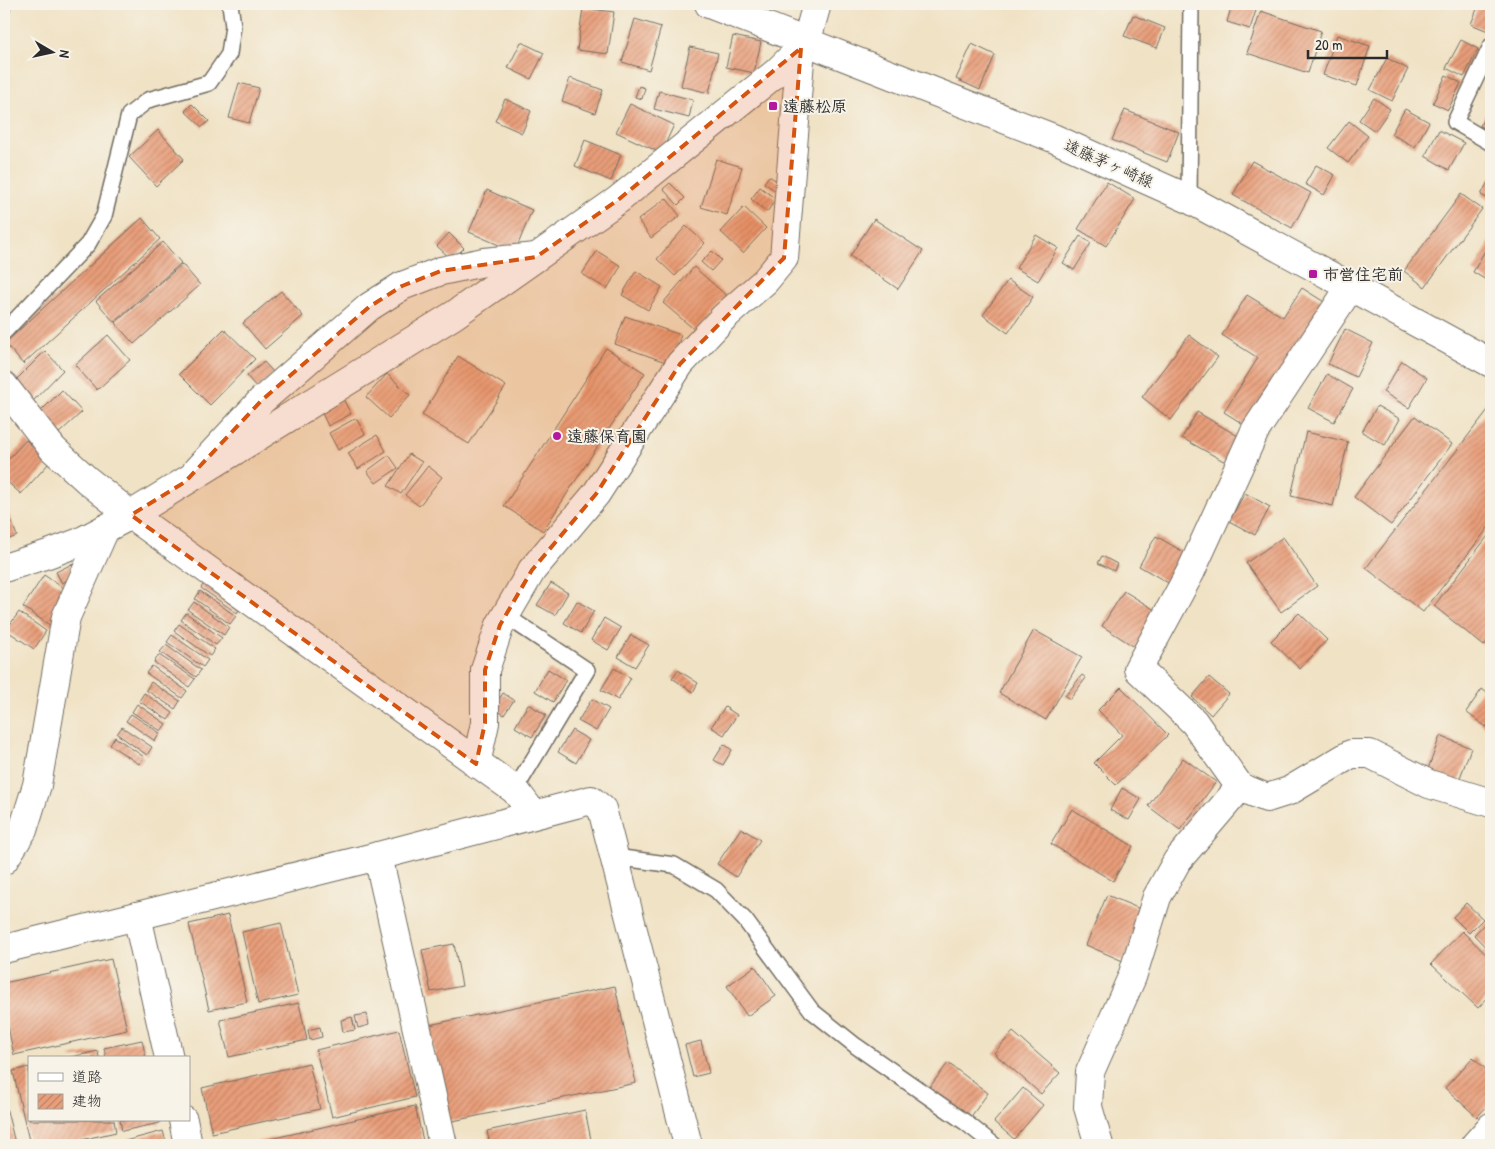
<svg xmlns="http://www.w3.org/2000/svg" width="1495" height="1149" viewBox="0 0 1495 1149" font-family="'Patrick Hand','Klee One',sans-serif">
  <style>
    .building { fill: url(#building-hatch) }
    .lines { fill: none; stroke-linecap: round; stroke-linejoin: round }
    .lane-casing { stroke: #706b61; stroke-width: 18 }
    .street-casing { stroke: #706b61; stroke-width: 30 }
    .secondary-casing { stroke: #706b61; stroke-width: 30 }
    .lane { stroke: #fff; stroke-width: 15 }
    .street { stroke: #fff; stroke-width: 28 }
    .secondary { stroke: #fff; stroke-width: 28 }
    .marked { fill: #d5540f; fill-opacity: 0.2; stroke: #d5540f; stroke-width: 4; stroke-dasharray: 10 6; stroke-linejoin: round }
    .poi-dot { fill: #b5179e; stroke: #f7f3e8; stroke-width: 2 }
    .labels { text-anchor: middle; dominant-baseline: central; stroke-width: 4; stroke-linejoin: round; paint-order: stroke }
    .poi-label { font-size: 16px; font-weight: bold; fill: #2b2b2b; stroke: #f7f3e8; text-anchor: start }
    .street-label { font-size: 16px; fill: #2b2b2b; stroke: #f7f3e8 }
  </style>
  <defs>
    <pattern id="building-hatch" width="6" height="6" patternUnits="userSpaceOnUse" patternTransform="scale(1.25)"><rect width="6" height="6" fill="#e99e7a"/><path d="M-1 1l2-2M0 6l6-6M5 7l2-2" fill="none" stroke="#bd8164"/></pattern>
  </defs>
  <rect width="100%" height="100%" fill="#f7f3e8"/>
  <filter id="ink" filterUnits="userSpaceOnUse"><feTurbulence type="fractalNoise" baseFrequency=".02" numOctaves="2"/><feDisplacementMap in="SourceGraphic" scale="10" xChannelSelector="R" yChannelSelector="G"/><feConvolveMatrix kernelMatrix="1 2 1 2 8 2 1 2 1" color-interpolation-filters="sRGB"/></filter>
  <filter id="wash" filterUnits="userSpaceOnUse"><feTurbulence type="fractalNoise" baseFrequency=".0096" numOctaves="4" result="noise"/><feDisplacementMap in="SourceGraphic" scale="20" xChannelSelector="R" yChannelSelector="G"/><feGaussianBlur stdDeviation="1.12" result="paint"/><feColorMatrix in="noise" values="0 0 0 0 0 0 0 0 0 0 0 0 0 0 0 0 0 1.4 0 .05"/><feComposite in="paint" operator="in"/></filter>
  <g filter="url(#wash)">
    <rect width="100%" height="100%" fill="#f0e2c5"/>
    <g id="blocks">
      <path class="building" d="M4 4H10V12H4Z
        M1232 4H1258L1250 29 1227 22Z
        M1479 4H1491V24L1488 31 1471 24Z
        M583 8 614 12 608 54 577 50Z
        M1261 11 1321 31 1308 73 1247 53Z
        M1133 15 1165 28 1157 48 1124 36Z
        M635 19 661 27 649 70 622 62Z
        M1337 35 1370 46 1357 86 1323 75Z
        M733 36 761 42 754 73 726 67Z
        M1461 40 1478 49 1464 77 1446 68Z
        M521 42 544 53 531 79 508 68Z
        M972 44 995 55 980 90 956 79Z
        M690 47 718 53 709 93 681 86Z
        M1387 58 1408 69 1392 101 1370 90Z
        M1446 75 1461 83 1448 110 1433 103Z
        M570 78 603 90 595 113 562 101Z
        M239 83 259 88 249 123 229 118Z
        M639 86 645 88 642 99 635 97Z
        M659 91 693 100 689 118 654 109Z
        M1374 98 1390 109 1375 131 1359 120Z
        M505 99 531 111 522 133 495 121Z
        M1491 102V131L1480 126Z
        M192 104 209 121 202 127 185 111Z
        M630 104 674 125 661 153 616 132Z
        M1405 109 1429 122 1415 147 1391 134Z
        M1125 110 1179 132 1167 162 1112 140Z
        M1349 121 1368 136 1348 163 1328 148Z
        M158 130 184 159 156 186 129 157Z
        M1439 130 1464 143 1449 170 1425 156Z
        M585 140 621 155 611 181 575 166Z
        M716 159 742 167 727 215 701 207Z
        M1252 161 1311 193 1292 228 1233 195Z
        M1316 165 1335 175 1324 195 1305 184Z
        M769 176 780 183 776 191 764 183Z
        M1491 176V200L1481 195Z
        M1107 182 1135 199 1106 246 1078 229Z
        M670 183 685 198 678 205 663 189Z
        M760 187 776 199 767 212 751 199Z
        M487 190 532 210 515 252 469 232Z
        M1461 194 1482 209 1425 287 1404 271Z
        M666 198 680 216 651 238 638 220Z
        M744 207 766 228 743 253 721 232Z
        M142 218 160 239 23 364 5 343Z
        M874 219 923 251 898 289 850 256Z
        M686 226 705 243 675 276 657 259Z
        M449 233 464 248 452 260 437 246Z
        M1036 235 1058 248 1038 281 1016 268Z
        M1080 236 1091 243 1074 270 1063 263Z
        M1491 240V283L1473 272Z
        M163 242 181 263 114 322 96 301Z
        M597 251 621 266 607 289 582 274Z
        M712 251 721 260 711 271 701 262Z
        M182 264 200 285 134 344 115 323Z
        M694 267 727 296 696 331 663 303Z
        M636 271 662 287 648 310 622 295Z
        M1008 280 1033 297 1008 333 983 315Z
        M1302 288 1329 305 1251 429 1224 412 1258 358 1222 335 1247 295 1283 317Z
        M281 291 303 316 265 349 243 323Z
        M625 316 681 335 671 364 615 344Z
        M224 329 255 359 210 405 179 374Z
        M1345 329 1373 343 1356 377 1328 364Z
        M108 335 130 360 97 390 75 365Z
        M1189 335 1218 357 1171 420 1142 397Z
        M606 348 645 373 543 531 504 506Z
        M45 351 63 370 33 401 14 382Z
        M458 356 506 386 469 444 422 415Z
        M1402 361 1427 378 1409 408 1383 392Z
        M264 362 274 373 257 388 247 376Z
        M387 374 410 395 389 418 366 397Z
        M1327 374 1353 389 1334 422 1308 408Z
        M62 390 82 412 58 434 39 413Z
        M343 399 351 414 328 426 321 411Z
        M1377 406 1400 419 1385 445 1362 432Z
        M1491 406V524L1423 612 1366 568Z
        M1197 412 1243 439 1229 464 1182 438Z
        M1415 416 1452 444 1391 525 1354 497Z
        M356 418 365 434 338 450 329 433Z
        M1306 432 1348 442 1333 506 1291 496Z
        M377 435 386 451 358 469 348 453Z
        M26 440 50 462 21 494 4 479V464Z
        M409 454 422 462 401 494 388 486Z
        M389 455 398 468 376 483 367 471Z
        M428 466 442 477 419 506 405 495Z
        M1245 493 1270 507 1255 535 1229 521Z
        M4 501 17 536 4 541Z
        M1491 532V637L1484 646 1434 606Z
        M1156 536 1187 554 1170 584 1139 566Z
        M1283 537 1317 586 1281 612 1246 563Z
        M1102 556 1117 564 1114 571 1098 563Z
        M72 564 77 575 62 583 56 572Z
        M44 575 72 594 51 626 23 607Z
        M206 580 242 605 237 613 201 588Z
        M551 583 568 593 555 615 537 605Z
        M200 591 236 616 230 624 195 599Z
        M1124 591 1163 615 1141 651 1102 626Z
        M577 601 594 611 581 633 564 623Z
        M194 602 229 627 224 635 188 610Z
        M19 612 46 631 34 649 6 630Z
        M186 613 222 638 216 645 181 620Z
        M1299 613 1327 640 1300 669 1271 641Z
        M604 618 621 628 608 650 591 640Z
        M179 624 215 649 210 656 174 631Z
        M1034 630 1082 657 1046 720 999 693Z
        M172 635 208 660 203 667 167 642Z
        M631 635 649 645 635 667 618 657Z
        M166 645 201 670 196 677 160 652Z
        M159 655 195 679 189 687 154 662Z
        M152 666 187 691 182 698 146 673Z
        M614 668 631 678 618 700 601 690Z
        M548 669 566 680 553 702 535 691Z
        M678 670 698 683 693 692 672 678Z
        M1082 675 1086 678 1070 699 1065 696Z
        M1209 677 1229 694 1211 715 1192 697Z
        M151 682 180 701 175 709 146 690Z
        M1121 687 1168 735 1116 785 1094 763 1122 735 1098 710Z
        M1482 689 1491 696V720L1486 727 1466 712Z
        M144 693 173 713 168 720 139 701Z
        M503 693 514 700 504 715 494 708Z
        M592 699 609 709 596 731 578 721Z
        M137 704 166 724 161 731 132 712Z
        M528 704 546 715 532 737 515 727Z
        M725 707 737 715 724 735 711 727Z
        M131 714 160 733 155 741 126 721Z
        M122 727 152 747 147 755 117 734Z
        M572 730 589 740 576 763 558 752Z
        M1440 736 1471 748 1458 783 1427 772Z
        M115 737 144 757 139 764 110 745Z
        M724 744 732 750 723 765 714 760Z
        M1183 758 1216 782 1180 830 1148 806Z
        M1122 788 1141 799 1129 820 1110 810Z
        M1072 809 1133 846 1113 881 1051 844Z
        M741 828 760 840 736 877 717 864Z
        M1107 895 1147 912 1125 962 1086 945Z
        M1466 903 1483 919 1469 933 1453 917Z
        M228 915 247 1002 209 1010 189 924Z
        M1487 921 1491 925V953L1474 935Z
        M281 923 298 995 258 1004 242 932Z
        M1462 931 1491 959V994L1478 1008 1431 964Z
        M454 944 462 986 431 992 422 950Z
        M111 959 127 1030 14 1055 4 1008V983Z
        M755 966 776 996 747 1016 727 986Z
        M615 986 636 1083 448 1122 429 1025Z
        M299 1003 307 1040 229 1057 220 1020Z
        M367 1014 369 1025 358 1028 355 1016Z
        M352 1017 355 1030 343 1032 341 1020Z
        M320 1027 322 1037 310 1040 308 1030Z
        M399 1030 415 1097 332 1117 316 1050Z
        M1013 1032 1060 1073 1041 1094 994 1053Z
        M142 1040 146 1058H106L104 1048Z
        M701 1041 709 1073 693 1077 685 1045Z
        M98 1051 99 1058H71V1057Z
        M1473 1057 1491 1074V1102L1477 1117 1445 1088Z
        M309 1063 320 1109 212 1133 202 1088Z
        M948 1063 988 1093 970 1118 929 1088Z
        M29 1067V1120H114L116 1132 59 1145H30L13 1071Z
        M1023 1088 1043 1105 1014 1139 994 1122Z
        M4 1099 15 1143 6 1145H4Z
        M415 1106 424 1145H248V1144Z
        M585 1110 592 1145H490L487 1131Z
        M120 1120H159L160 1123 122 1131Z
        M163 1131 167 1145H110Z"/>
    </g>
  </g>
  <g filter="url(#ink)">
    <use href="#blocks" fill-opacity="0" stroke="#706b61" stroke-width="1"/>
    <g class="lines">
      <g class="lane-casing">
        <path id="lane" d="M1491 46 1455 122 1491 143
          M1189 199 1191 4
          M4 332 88 244 104 216 129 115 148 100 209 83 229 54 233 26 230 4
          M506 616 587 670 515 790
          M615 857 674 865 716 890 745 920 812 1011 856 1046 965 1122 994 1145"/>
      </g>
      <g class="street-casing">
        <path id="street" d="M1351 286 1255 431 1191 571 1138 669 1194 722 1240 787 1267 798 1289 791 1351 754H1370L1429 784 1491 803
          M4 386 53 449 87 480 131 515 515 790 533 814
          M197 470 261 401 369 307 402 286 441 271 484 262 536 257
          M476 764 485 723V670L500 625 532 570 596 494 680 364 724 317 765 281 784 258 801 48
          M378 856 443 1145
          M4 860 23 830 37 785 66 617 105 529
          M137 916 169 1058
          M183 1120 188 1145
          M1099 1145 1088 1107 1090 1072 1132 977 1157 897 1177 861 1240 787
          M1475 1145 1491 1127"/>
      </g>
      <g class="secondary-casing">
        <path id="secondary" d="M709 4 1053 138 1189 199 1491 363
          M4 568 48 554 80 542 131 515 454 315 618 200 777 72 806 43 817 4
          M4 949 378 856 591 800 602 809 688 1145"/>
      </g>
      <use href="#lane" class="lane"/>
      <use href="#street" class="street"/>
      <use href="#secondary" class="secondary"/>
    </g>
  </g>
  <path class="marked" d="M801 48 784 258 680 364 596 494 532 570 500 625 485 670V723L476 764 131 515 185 482 261 401 369 307 402 286 441 271 536 257 618 200Z"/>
  <g class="poi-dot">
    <rect x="768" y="101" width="10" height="10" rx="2.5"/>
    <rect x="1308" y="269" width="10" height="10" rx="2.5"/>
    <circle cx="557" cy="436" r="5"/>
  </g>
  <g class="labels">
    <g class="poi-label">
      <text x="783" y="106">遠藤松原</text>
      <text x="1323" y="274">市営住宅前</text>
      <text x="567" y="436">遠藤保育園</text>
    </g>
    <g class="street-label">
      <text transform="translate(1109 163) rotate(24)">遠藤茅ヶ崎線</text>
    </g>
  </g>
  <rect width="1495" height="1149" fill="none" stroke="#f7f3e8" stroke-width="20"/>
  <rect x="28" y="1056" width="162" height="65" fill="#f7f3e8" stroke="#a5a39c"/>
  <rect x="38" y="1073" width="25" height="8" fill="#ffffff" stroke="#a5a39c"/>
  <text x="72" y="1082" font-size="15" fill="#2b2b2b">道路</text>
  <rect x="38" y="1094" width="25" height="15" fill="url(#building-hatch)" stroke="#a5a39c"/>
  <text x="72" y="1106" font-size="15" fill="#2b2b2b">建物</text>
  <g transform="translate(52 52) rotate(99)" stroke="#f7f3e8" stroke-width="4" paint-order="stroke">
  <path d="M0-4L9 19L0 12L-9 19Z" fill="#2b2b2b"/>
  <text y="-8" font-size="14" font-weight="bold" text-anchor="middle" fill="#2b2b2b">N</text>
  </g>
  <path d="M1308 50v8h79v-8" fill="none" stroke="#2b2b2b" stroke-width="2.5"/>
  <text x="1315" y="50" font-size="15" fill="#2b2b2b" stroke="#f7f3e8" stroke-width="4" paint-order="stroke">20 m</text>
</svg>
